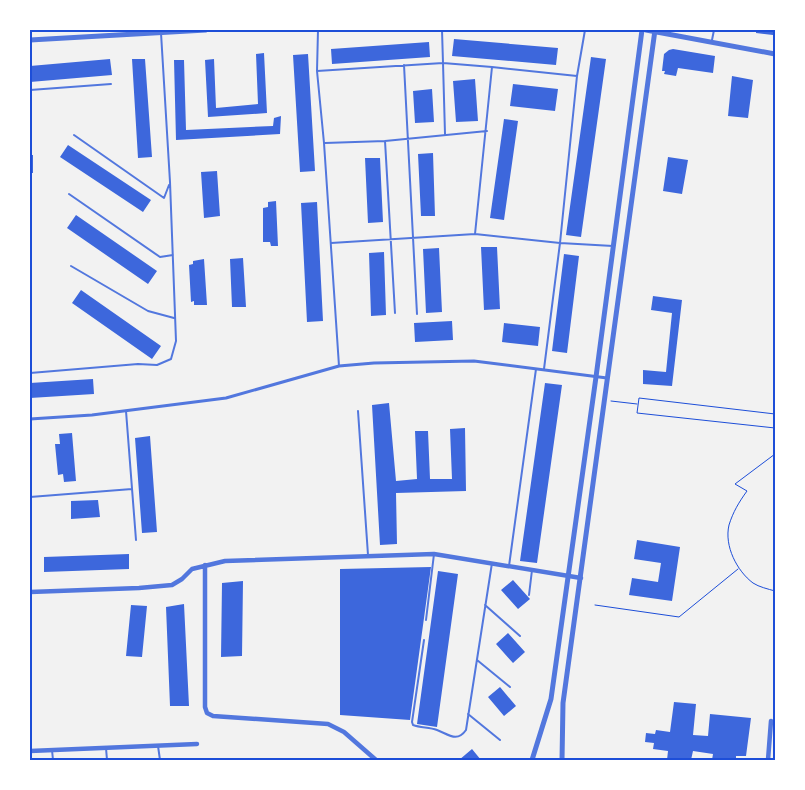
<svg xmlns="http://www.w3.org/2000/svg" width="805" height="790" viewBox="0 0 805 790" font-family="'Noto Sans',sans-serif">
  <style>
    .building { fill: #3d67dc }
    .lines { fill: none; stroke-linecap: round; stroke-linejoin: round }
    .path { stroke: #1d4ed8; stroke-width: 1 }
    .service { stroke: #5277de; stroke-width: 2 }
    .pedestrian { stroke: #5277de; stroke-width: 3 }
    .minor { stroke: #5277de; stroke-width: 4.5 }
    .tertiary { stroke: #5277de; stroke-width: 5 }
    .neatline { fill: none; stroke: #1d4ed8; stroke-width: 2 }
  </style>
  <rect width="100%" height="100%" fill="#f2f2f2"/>
  <path class="building" d="M756 30H773V35L756 33Z
    M454 39 558 48 556 65 452 56Z
    M429 42 430 57 332 64 331 49Z
    M673 49 715 56 713 73 678 68 676 76 664 74 665 71H662L664 54 669 50Z
    M264 53 267 113 208 117 205 60 214 59 216 108 258 104 256 54Z
    M308 54 315 171 300 172 293 55Z
    M591 57 606 59 581 237 566 235Z
    M110 59 112 75 30 82V66Z
    M132 59H145L152 157 138 158Z
    M174 60H184L186 130 273 126 274 118 281 116 280 134 176 140Z
    M732 76 753 80 748 118 728 116Z
    M475 79 478 121 456 122 453 81Z
    M513 84 558 89 555 111 510 106Z
    M432 89 434 122 415 123 413 91Z
    M504 119 518 121 504 220 490 218Z
    M68 145 151 200 143 212 60 157Z
    M433 153 435 216H421L418 154Z
    M30 155H33V173H30Z
    M668 157 688 160 682 194 663 191Z
    M365 158H380L383 222 368 223Z
    M217 171 220 216 204 218 201 172Z
    M276 201 278 246H271L270 242H263V208L268 207V202Z
    M317 202 323 321 307 322 301 203Z
    M76 215 157 271 148 284 67 228Z
    M481 247H497L500 309 484 310Z
    M439 248 442 312 426 313 423 249Z
    M384 252 386 315 371 316 369 253Z
    M564 254 579 256 567 353 552 351Z
    M243 258 246 307H232L230 259Z
    M204 259 207 305H194V301L191 302 189 265 193 264V261Z
    M81 290 161 346 152 359 72 303Z
    M653 296 682 300 672 386 643 384V370L666 372 672 313 651 310Z
    M452 321 453 340 415 342 414 323Z
    M504 323 540 327 538 346 502 342Z
    M93 379 94 394 30 398V383Z
    M545 383 562 385 537 563 520 561Z
    M389 403 396 481 417 479 415 431H428L430 479H452L450 429 465 428 466 491 396 493 397 544 380 545 372 405Z
    M72 433 76 481 64 482 63 474 58 475 55 444H60L59 434Z
    M150 436 157 532 142 533 135 438Z
    M98 500 100 517 71 519V501Z
    M637 540 680 547 672 601 629 595 632 578 658 582 661 563 634 559Z
    M129 554V569L44 572V557Z
    M431 567 410 720 340 715V569Z
    M438 571 458 574 437 727 417 724Z
    M513 580 530 599 518 609 501 590Z
    M243 581 242 656 221 657 222 583Z
    M184 604 189 706H170L166 607Z
    M131 605 147 606 142 657 126 656Z
    M508 633 525 652 513 663 496 644Z
    M500 687 516 706 504 716 488 697Z
    M674 702 696 704 693 735 708 736 710 714 751 718 746 756H736V760H712L713 754 693 751 691 760H667L668 751 653 749 654 743 645 742 646 733 655 734 656 730 670 732Z
    M472 749 481 760H459Z"/>
  <g class="lines">
    <path class="path" d="M611 401 637 404
      M775 414 639 398 637 413 775 428
      M775 454 735 484 747 491C739 502 733 512 729 525 724 546 737 571 753 583 759 587 768 589 775 591
      M595 605 679 617 738 569"/>
    <path class="service" d="M318 30 317 71 324 143 339 366
      M442 30 443 63 492 67 475 234 560 243 613 246
      M712 40 714 30
      M404 65 417 314
      M492 67 577 76 585 30
      M317 71 443 63 445 134
      M30 90 111 84
      M74 135 164 198 169 185
      M325 143 385 141
      M69 194 160 257 173 255
      M331 243 475 234
      M71 266 148 311 174 318
      M395 313 385 141 487 131
      M544 369 560 243 577 76
      M30 373 138 364 157 365 171 359 176 341 170 182 161 33
      M126 411 136 540
      M358 411 368 555
      M30 497 132 489
      M509 566 536 369
      M529 595 532 570
      M485 605 520 636
      M426 620 434 554
      M424 640 412 722 413 725C421 728 429 727 437 730 448 734 457 743 466 730L492 563
      M477 660 510 687
      M468 714 500 740
      M158 746 160 760
      M106 748 107 760
      M52 750 53 760"/>
    <path class="pedestrian" d="M30 419 92 415 226 398 339 366 374 363 474 361 607 378"/>
    <path class="minor" d="M205 565V707L207 713 213 716 328 724 344 732 376 760
      M30 592 139 588 172 585 182 579 192 569 225 561 434 554 581 578
      M30 751 197 744
      M768 760 771 721"/>
    <path class="tertiary" d="M646 30 775 54
      M30 40 206 30
      M532 760 551 699 596 377 642 30
      M562 760 563 703 655 30"/>
  </g>
  <rect width="805" height="790" fill="none" stroke="#ffffff" stroke-width="62"/>
  <rect x="31" y="31" width="743" height="728" class="neatline"/>
</svg>
